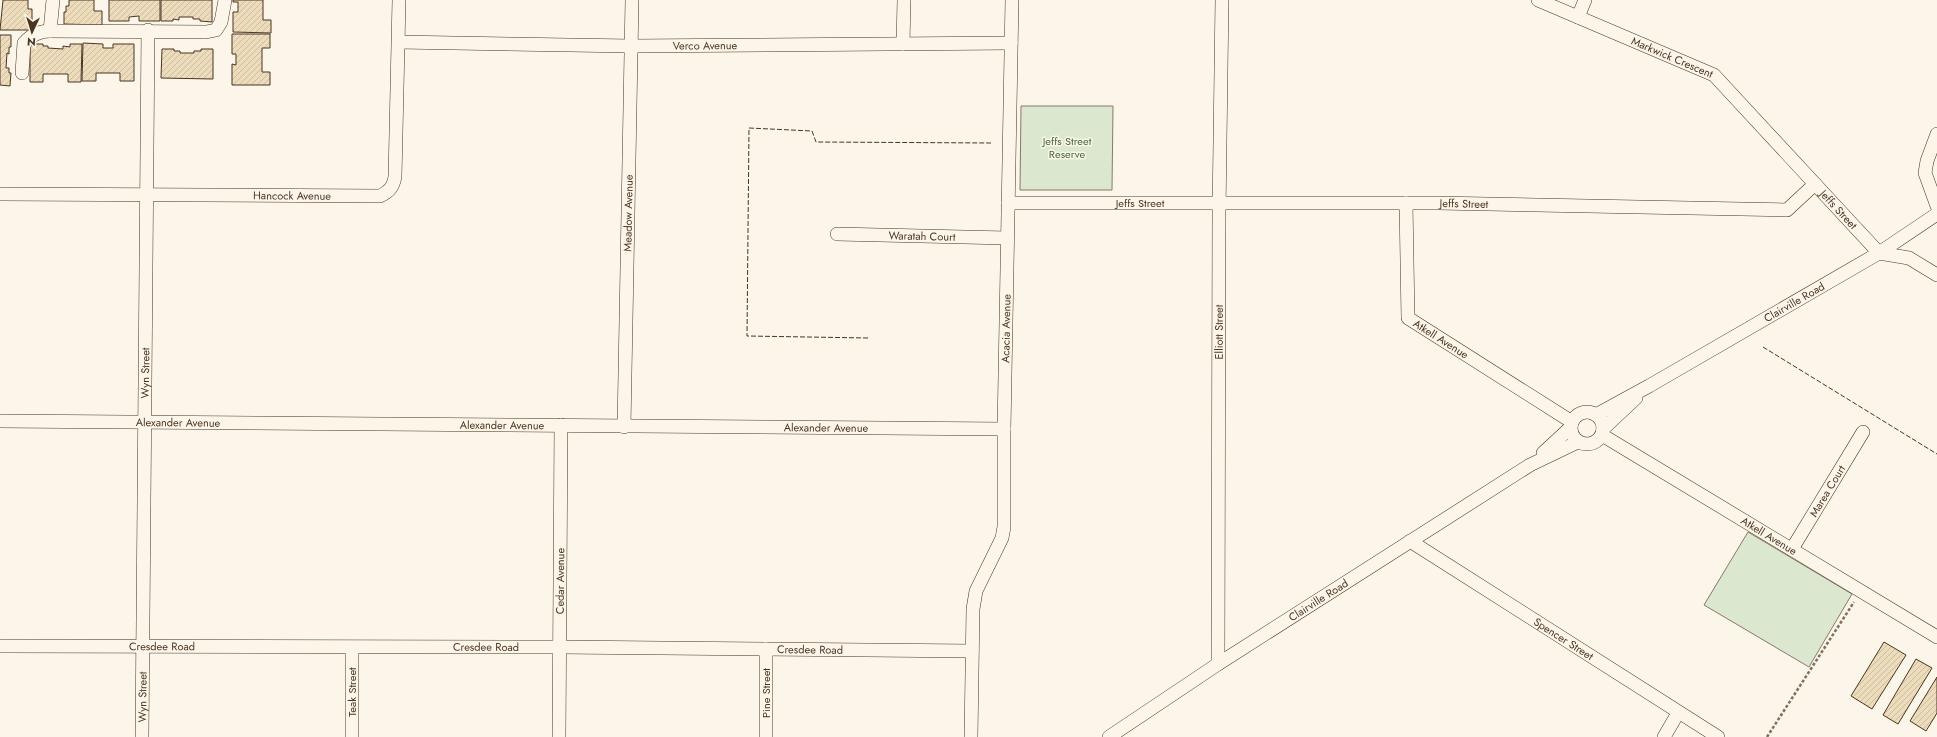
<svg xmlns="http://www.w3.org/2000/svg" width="1937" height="737" viewBox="0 0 1937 737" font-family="Jost,sans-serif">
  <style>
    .green { fill: #dce7d0; stroke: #887966 }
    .building { fill: url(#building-hatch); stroke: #4a3520 }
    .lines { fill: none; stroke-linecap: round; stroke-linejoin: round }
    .minor-casing { stroke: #4a3520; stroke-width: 14 }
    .path { stroke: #7f6f5c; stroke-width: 2.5; stroke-dasharray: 3 2; stroke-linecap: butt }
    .minor { stroke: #fbf6e9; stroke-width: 13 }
    .fence { stroke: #4a3520; stroke-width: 1; stroke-dasharray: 5 2; stroke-linecap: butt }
    .labels { text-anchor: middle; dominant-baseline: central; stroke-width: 3; stroke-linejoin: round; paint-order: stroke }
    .street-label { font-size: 11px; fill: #4a3520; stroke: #fbf6e9 }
    .park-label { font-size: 11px; fill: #436837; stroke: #fbf6e9 }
  </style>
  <defs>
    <pattern id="building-hatch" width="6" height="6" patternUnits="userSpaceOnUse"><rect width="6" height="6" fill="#ecdcbc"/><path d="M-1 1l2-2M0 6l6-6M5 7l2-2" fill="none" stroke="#ccbda1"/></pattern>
  </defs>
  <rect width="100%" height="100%" fill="#fbf6e9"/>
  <path class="green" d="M1021 106H1113L1112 190H1020Z
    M1748 532 1852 594 1809 667 1704 605Z"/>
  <path class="building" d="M3 0H28V9H32V30H0Z
    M69 0H94V11H102V25L64 24V12H66V6H69Z
    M109 0H160V21H139V16L129 17V21H109Z
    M161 0H212V22L200 21V19H193V17H179V20L173 19V21H161Z
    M233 0H263V20H271V33L233 32V12H238V2H233Z
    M232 34H270V48H262V72H270V85H232V64L236 65V54H232Z
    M0 35H11V47H9V54L7 53 6 68H9V73H11L10 86 0 85Z
    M83 43 103 44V48H113V44H134V81H120V73H96V81H82Z
    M30 44H43V46H48V48L63 49V46L70 47V44H82L81 82H68V74H43V82H30Z
    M162 49H174V51H180V53H194V51H201V49H213V79L161 78Z
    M1884 642 1906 655 1872 709 1851 696Z
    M1916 659 1932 668 1898 724 1883 715Z
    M1937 677V713L1926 731 1910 721Z"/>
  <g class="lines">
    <g class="minor-casing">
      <g id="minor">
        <path id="s1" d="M1538 0 1714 75 1815 184"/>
        <path d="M1578 17 1585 0"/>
        <path d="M50 31 53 0"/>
        <path id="s2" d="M399 42 631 46 1011 43"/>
        <path d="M903 44 904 0"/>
        <path d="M22 73 24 43C31 35 40 31 50 31L206 32 216 30 221 22 225 0"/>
        <path d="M1937 134 1927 161 1925 173 1937 206"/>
        <path id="s3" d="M0 194 380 196C390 191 393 187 395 177L399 0"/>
        <path id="s4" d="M1008 203H1438L1787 210 1815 184 1879 253 1909 258 1937 275"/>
        <path id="s5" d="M1406 203 1408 318 1572 422"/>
        <path id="s6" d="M837 234 1007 238"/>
        <circle cx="1587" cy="428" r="16"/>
        <path id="s7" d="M1596 415 1649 386 1879 253 1937 214"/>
        <path id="s8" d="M0 421 1004 429"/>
        <path id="s9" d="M624 427 632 0"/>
        <path d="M1603 429 1636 398"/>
        <path id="s10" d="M1602 435 1937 637"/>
        <path d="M1543 453 1570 428"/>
        <path id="s11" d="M1410 541 1718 737"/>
        <path id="s12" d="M1792 549 1863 432"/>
        <path id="s13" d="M0 646 560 647 972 651"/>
        <path d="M352 648V737"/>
        <path id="s14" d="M1218 664 1219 213 1222 0"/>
        <path id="s15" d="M142 737 148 30"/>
        <path id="s16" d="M559 737 561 425"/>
        <path d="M766 737V649"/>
        <path id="s17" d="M971 737 973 609 976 591 1002 538 1004 527V429L1012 0"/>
        <path id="s18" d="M1109 737 1218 664 1530 465 1578 442"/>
        <path d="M1664 737 1678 713"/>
      </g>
    </g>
    <path class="path" d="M1767 737 1854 602"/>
    <use href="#minor" class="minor"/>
    <path class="fence" d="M868 338 747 336 749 128 812 131 816 142 991 143
      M1763 347 1937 454"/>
  </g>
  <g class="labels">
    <g class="street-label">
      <text stroke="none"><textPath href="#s2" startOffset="306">Verco Avenue</textPath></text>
      <text stroke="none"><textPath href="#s1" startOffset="146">Markwick Crescent</textPath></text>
      <text stroke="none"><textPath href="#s3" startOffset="292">Hancock Avenue</textPath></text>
      <text stroke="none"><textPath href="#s4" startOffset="132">Jeffs Street</textPath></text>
      <text stroke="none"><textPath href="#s4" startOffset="456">Jeffs Street</textPath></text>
      <text stroke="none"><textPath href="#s4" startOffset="852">Jeffs Street</textPath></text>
      <text stroke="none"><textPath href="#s9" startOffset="214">Meadow Avenue</textPath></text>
      <text stroke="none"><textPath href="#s6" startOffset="85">Waratah Court</textPath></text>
      <text stroke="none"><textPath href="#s7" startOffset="228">Clairville Road</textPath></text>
      <text stroke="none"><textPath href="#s17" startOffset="415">Acacia Avenue</textPath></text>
      <text stroke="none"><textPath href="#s14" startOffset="332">Elliott Street</textPath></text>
      <text stroke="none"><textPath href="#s5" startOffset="154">Atkell Avenue</textPath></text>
      <text stroke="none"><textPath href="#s15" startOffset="364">Wyn Street</textPath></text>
      <text stroke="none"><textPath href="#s8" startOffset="178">Alexander Avenue</textPath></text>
      <text stroke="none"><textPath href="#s8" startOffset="502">Alexander Avenue</textPath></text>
      <text stroke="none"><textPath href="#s8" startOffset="826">Alexander Avenue</textPath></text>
      <text stroke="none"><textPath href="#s12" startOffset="68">Marea Court</textPath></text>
      <text stroke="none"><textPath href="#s10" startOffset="195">Atkell Avenue</textPath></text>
      <text stroke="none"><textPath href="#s16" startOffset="156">Cedar Avenue</textPath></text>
      <text stroke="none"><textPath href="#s18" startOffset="250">Clairville Road</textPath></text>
      <text stroke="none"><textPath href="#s11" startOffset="182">Spencer Street</textPath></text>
      <text stroke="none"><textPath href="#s13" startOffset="162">Cresdee Road</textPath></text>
      <text stroke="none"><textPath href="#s13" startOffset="486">Cresdee Road</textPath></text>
      <text stroke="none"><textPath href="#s13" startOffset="810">Cresdee Road</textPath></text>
      <text transform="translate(352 692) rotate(-90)">Teak Street</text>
      <text transform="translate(766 693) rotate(-90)">Pine Street</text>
      <text stroke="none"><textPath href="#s15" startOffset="40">Wyn Street</textPath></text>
    </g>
    <g class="park-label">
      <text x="1067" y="141">Jeffs Street<tspan x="1067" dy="13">Reserve</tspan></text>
    </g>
  </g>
  <g transform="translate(32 32) rotate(184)" stroke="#fbf6e9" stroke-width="3" paint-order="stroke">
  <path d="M0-3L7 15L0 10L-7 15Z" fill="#4a3520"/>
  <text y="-6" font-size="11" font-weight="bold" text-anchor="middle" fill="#4a3520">N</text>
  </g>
</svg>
